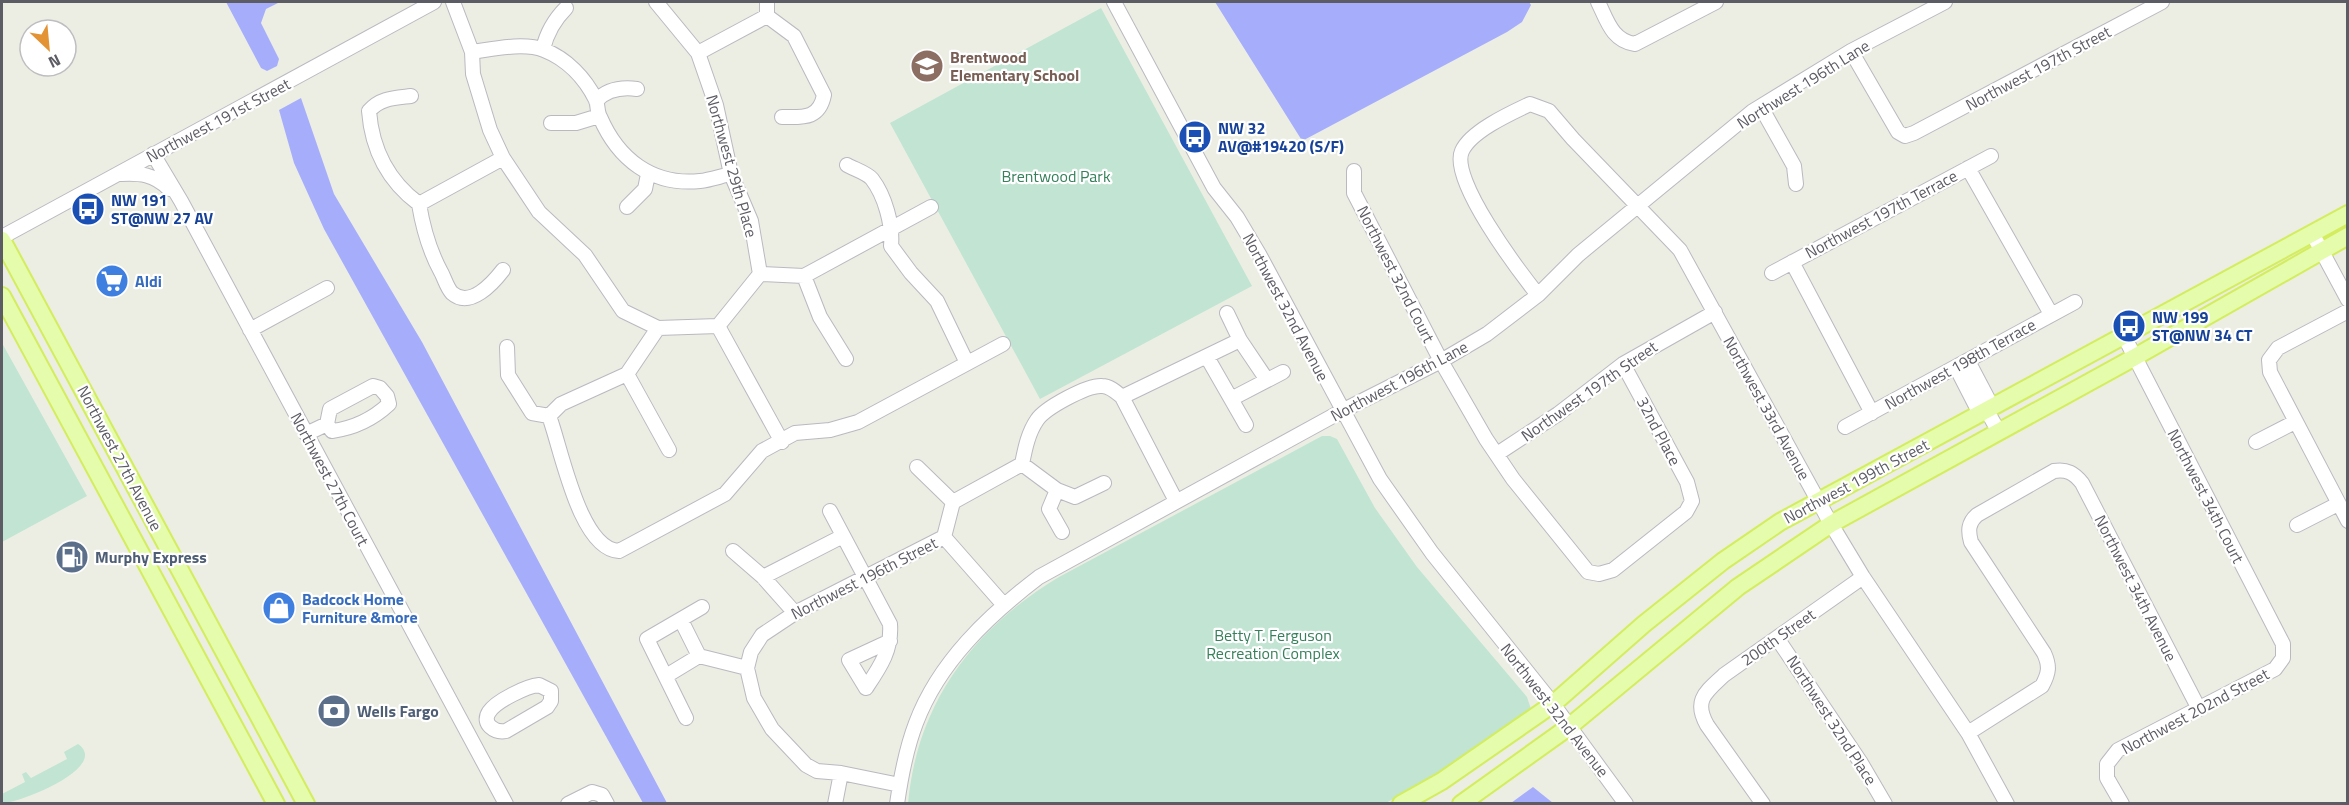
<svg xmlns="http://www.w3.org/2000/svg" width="2349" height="805" viewBox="0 0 2349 805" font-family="'Titillium Web',sans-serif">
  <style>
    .green { fill: #c1e5d2 }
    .water { fill: #a6aefc }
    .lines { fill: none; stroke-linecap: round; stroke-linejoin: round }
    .minor-casing { stroke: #b9b9c0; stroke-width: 16 }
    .major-casing { stroke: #d3ed5e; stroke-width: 20 }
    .minor { stroke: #fff; stroke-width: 14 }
    .major { stroke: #e4fcab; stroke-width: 16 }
    .labels { text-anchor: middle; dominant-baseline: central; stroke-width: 4.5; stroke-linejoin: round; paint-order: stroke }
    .education-label { font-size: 16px; font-weight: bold; fill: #785e54; stroke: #fff; text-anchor: start }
    .street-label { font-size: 16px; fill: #5c5c64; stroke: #fff }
    .transit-label { font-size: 16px; font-weight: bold; fill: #164399; stroke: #fff; text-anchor: start }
    .park-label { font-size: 16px; fill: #36805c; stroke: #fff }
    .shop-label { font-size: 16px; font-weight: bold; fill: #366cbe; stroke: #fff; text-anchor: start }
    .service-label { font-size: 16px; font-weight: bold; fill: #4e5e75; stroke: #fff; text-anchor: start }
  </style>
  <rect width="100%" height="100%" fill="#eceee4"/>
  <path class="green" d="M1101 8 1252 286 1040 399 890 123Z
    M2 343 87 496 2 542Z
    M1322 436H1330L1337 439 1375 508 1417 567 1527 697 1531 709 1527 714 1461 760 1386 803 908 804C917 702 974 628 1059 577Z
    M78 744C111 767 18 804 2 803V794L25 782 22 774 26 772 31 778 67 759 64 752Z"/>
  <path class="water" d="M226 2H280L266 9 261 23 279 59 277 66 267 71 261 68Z
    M1215 2H1529L1531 5 1522 22 1507 32 1304 140 1301 139Z
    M301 98 334 194 422 342 667 803H643L324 229 294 163 279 110Z
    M1533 787 1553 803H1511Z"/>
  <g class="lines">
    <g class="minor-casing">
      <path id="minor" d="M453 2 472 52 473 74 490 130 503 158 539 212 585 255 623 311 658 328
        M656 2 698 53 716 105 731 174 751 221 760 274
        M767 2V16L794 36 824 95C819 120 802 117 782 117
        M1114 2 1214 188 1237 217 1259 254 1380 479 1432 553 1553 704 1626 804
        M1598 2C1607 20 1612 41 1635 44L1716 2
        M543 49C547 32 554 20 566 8
        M1851 51 1898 132 1905 136 1914 133 2162 2
        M472 52C493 49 524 42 544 50 567 59 585 78 596 100 598 105 597 112 600 117 618 159 652 186 700 181 710 180 721 176 731 174
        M698 53 767 16
        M411 96C394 98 380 98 369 111 372 150 388 181 419 204 423 228 429 250 441 272 444 277 447 288 452 293 470 309 493 283 503 270
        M596 101C607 89 622 87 637 89
        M1761 107 1794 166 1796 184
        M551 123H576L599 116
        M153 154 181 201 506 804
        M847 165C854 169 867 173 872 179 885 196 893 225 891 246L911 273 937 301 967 363
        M1968 168 2051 314
        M1354 171V193L1441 361 1486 439 1513 479 1588 572 1599 574 1613 570 1686 512 1692 501 1687 482 1623 364
        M121 174C140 173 154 174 169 189
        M419 204 503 158
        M627 207 645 189 648 174
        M2312 233 2348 300
        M2 237 434 2
        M1792 262 1872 413
        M1772 273 1991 156
        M804 276 820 317 846 359
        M1538 295C1519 271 1449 179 1462 151 1471 131 1511 113 1530 104L1549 111 1573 139 1680 250 1831 524 1863 577 1968 733 2007 804
        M2348 311 2278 348 2269 360 2270 372 2348 521
        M1227 313 1240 340
        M718 326 782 442
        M250 330 327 288
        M507 347 508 375 532 413 549 416
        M1207 357 1246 425
        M1968 361 1988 399 1987 411 1999 432
        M1956 367 1976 406 1987 411
        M627 374 669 450
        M1122 397 1240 340 1267 380
        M1231 399 1283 372
        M549 416C561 447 579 549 619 551L725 494 762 451 795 433 830 430 858 422 1003 344
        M549 416 561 404 627 374 658 328 718 326 760 274 804 276 931 207
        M1845 427 2075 302
        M306 434 327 424 330 409 373 386 380 388 387 396 389 404C373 419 355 428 332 431L327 424
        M2256 442 2295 422
        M1497 454 1558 414 1623 364 1715 312
        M1022 464 1057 490 1075 497 1104 483
        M917 467 953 502
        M1057 490 1049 509 1062 532
        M830 511 890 624C892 650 880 667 866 688L849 660 890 641
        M2297 525 2338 504
        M944 537 1003 604
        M733 551 763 577 795 613
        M763 577 843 536
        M681 620 699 656
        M1777 638 1861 763 1885 804
        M666 676 699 656 747 668
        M539 685 551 691V701L547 707 506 731C495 733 481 724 489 712 496 701 527 686 539 685Z
        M686 718 647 639 702 607
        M1968 733 2042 686C2049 673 2050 666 2044 653L1971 542C1968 531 1968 523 1977 515L2054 471C2067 469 2074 473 2082 483L2199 709
        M900 785 841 773 817 771 806 765 772 729 754 698 747 668 751 652 762 635 795 613 944 537 953 502 1022 464C1025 449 1028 433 1037 420 1045 408 1087 385 1102 386 1110 386 1116 392 1122 397L1176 501
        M568 804 592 792 602 795 607 804
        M835 804 841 773
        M897 804C901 776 906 749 916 723 939 662 988 616 1039 577L1342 411 1441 361 1487 334 1538 295 1578 255 1753 111 1851 51 1945 2
        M1763 804 1707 725C1693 700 1706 692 1724 675L1863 577
        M2122 804 2107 778V764L2118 750 2275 669 2283 658V644L2124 336"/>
    </g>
    <g class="major-casing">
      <path id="major" d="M2 240 306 804
        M2 296 276 804
        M1401 804 1442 781 1553 704 1644 624 1723 561 1780 522 2348 214
        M1461 804 1570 726 1738 587 1831 524 2135 357 2348 236"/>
    </g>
    <use href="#minor" class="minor"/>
    <use href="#major" class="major"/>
  </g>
  <defs>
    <g id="school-disc" transform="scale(1.725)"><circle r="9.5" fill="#8d6e63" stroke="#fff"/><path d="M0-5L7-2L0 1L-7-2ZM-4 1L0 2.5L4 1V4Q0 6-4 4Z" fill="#fff"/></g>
    <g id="bus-disc" transform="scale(1.725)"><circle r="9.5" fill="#1a4fb4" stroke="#fff"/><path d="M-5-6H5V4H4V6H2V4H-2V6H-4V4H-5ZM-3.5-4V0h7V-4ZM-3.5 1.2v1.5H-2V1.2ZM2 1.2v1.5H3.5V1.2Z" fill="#fff"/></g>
    <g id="supermarket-disc" transform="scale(1.725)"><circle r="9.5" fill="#3f7fe0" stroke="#fff"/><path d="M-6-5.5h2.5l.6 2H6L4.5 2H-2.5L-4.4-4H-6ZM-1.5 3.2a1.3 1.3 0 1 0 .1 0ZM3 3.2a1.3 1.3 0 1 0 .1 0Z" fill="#fff"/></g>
    <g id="fuel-disc" transform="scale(1.725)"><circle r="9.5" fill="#5c6f8a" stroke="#fff"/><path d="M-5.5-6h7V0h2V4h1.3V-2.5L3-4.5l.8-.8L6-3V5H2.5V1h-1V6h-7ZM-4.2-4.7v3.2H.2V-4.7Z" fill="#fff"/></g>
    <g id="shop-disc" transform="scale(1.725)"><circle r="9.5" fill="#3f7fe0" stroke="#fff"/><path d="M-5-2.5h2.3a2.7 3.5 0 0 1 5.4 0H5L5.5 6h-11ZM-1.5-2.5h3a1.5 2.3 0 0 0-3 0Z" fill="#fff"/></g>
    <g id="bank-disc" transform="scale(1.725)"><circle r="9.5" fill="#5c6f8a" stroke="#fff"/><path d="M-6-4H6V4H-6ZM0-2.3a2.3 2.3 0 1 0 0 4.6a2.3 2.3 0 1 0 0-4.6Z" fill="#fff"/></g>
  </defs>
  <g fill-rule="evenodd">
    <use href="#school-disc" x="927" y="66"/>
    <use href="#bus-disc" x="1195" y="137"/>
    <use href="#bus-disc" x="88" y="209"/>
    <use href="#supermarket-disc" x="112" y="281"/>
    <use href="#bus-disc" x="2129" y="326"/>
    <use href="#fuel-disc" x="72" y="557"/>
    <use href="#shop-disc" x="279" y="608"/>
    <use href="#bank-disc" x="334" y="711"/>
  </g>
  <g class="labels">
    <g class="education-label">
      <text x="950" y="57">Brentwood<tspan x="950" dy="18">Elementary School</tspan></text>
    </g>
    <g class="street-label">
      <text transform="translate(2038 68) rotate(-28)">Northwest 197th Street</text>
      <text transform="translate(1803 84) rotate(-32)">Northwest 196th Lane</text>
      <text transform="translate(218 120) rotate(-28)">Northwest 191st Street</text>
      <text transform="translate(732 166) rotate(74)">Northwest 29th Place</text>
      <text transform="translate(1881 214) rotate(-28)">Northwest 197th Terrace</text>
      <text transform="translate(1396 274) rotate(63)">Northwest 32nd Court</text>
      <text transform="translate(1286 307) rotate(62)">Northwest 32nd Avenue</text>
      <text transform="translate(1960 364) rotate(-29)">Northwest 198th Terrace</text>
      <text transform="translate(1399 381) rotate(-28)">Northwest 196th Lane</text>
      <text transform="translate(1589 391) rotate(-35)">Northwest 197th Street</text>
      <text transform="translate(1767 408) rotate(61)">Northwest 33rd Avenue</text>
      <text transform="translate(1659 431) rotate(62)">32nd Place</text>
      <text transform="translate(120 458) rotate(62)">Northwest 27th Avenue</text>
      <text transform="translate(330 479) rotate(62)">Northwest 27th Court</text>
      <text transform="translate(1856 481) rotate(-28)">Northwest 199th Street</text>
      <text transform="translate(2206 496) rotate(63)">Northwest 34th Court</text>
      <text transform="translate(864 578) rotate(-27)">Northwest 196th Street</text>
      <text transform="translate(2136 588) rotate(63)">Northwest 34th Avenue</text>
      <text transform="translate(1778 637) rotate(-35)">200th Street</text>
      <text transform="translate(1555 710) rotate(52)">Northwest 32nd Avenue</text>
      <text transform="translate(2195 711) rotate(-28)">Northwest 202nd Street</text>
      <text transform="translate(1832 720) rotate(57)">Northwest 32nd Place</text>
    </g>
    <g class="transit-label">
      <text x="1218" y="128">NW 32<tspan x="1218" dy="18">AV@#19420 (S/F)</tspan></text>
      <text x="111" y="200">NW 191<tspan x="111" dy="18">ST@NW 27 AV</tspan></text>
      <text x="2152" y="317">NW 199<tspan x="2152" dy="18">ST@NW 34 CT</tspan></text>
    </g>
    <g class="park-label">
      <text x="1056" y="176">Brentwood Park</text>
      <text x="1273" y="635">Betty T. Ferguson<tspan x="1273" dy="18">Recreation Complex</tspan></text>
    </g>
    <g class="shop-label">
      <text x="135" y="281">Aldi</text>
      <text x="302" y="599">Badcock Home<tspan x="302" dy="18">Furniture &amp;more</tspan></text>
    </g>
    <g class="service-label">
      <text x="95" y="557">Murphy Express</text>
      <text x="357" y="711">Wells Fargo</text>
    </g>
  </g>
  <rect width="2349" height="805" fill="none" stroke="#5c5c64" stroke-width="6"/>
  <g transform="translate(48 48) rotate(154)"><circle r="28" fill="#ffffff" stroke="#bebec1" stroke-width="1.5"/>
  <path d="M0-4.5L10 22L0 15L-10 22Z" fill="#e49334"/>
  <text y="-9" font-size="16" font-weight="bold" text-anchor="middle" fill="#5c5c64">N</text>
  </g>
</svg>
